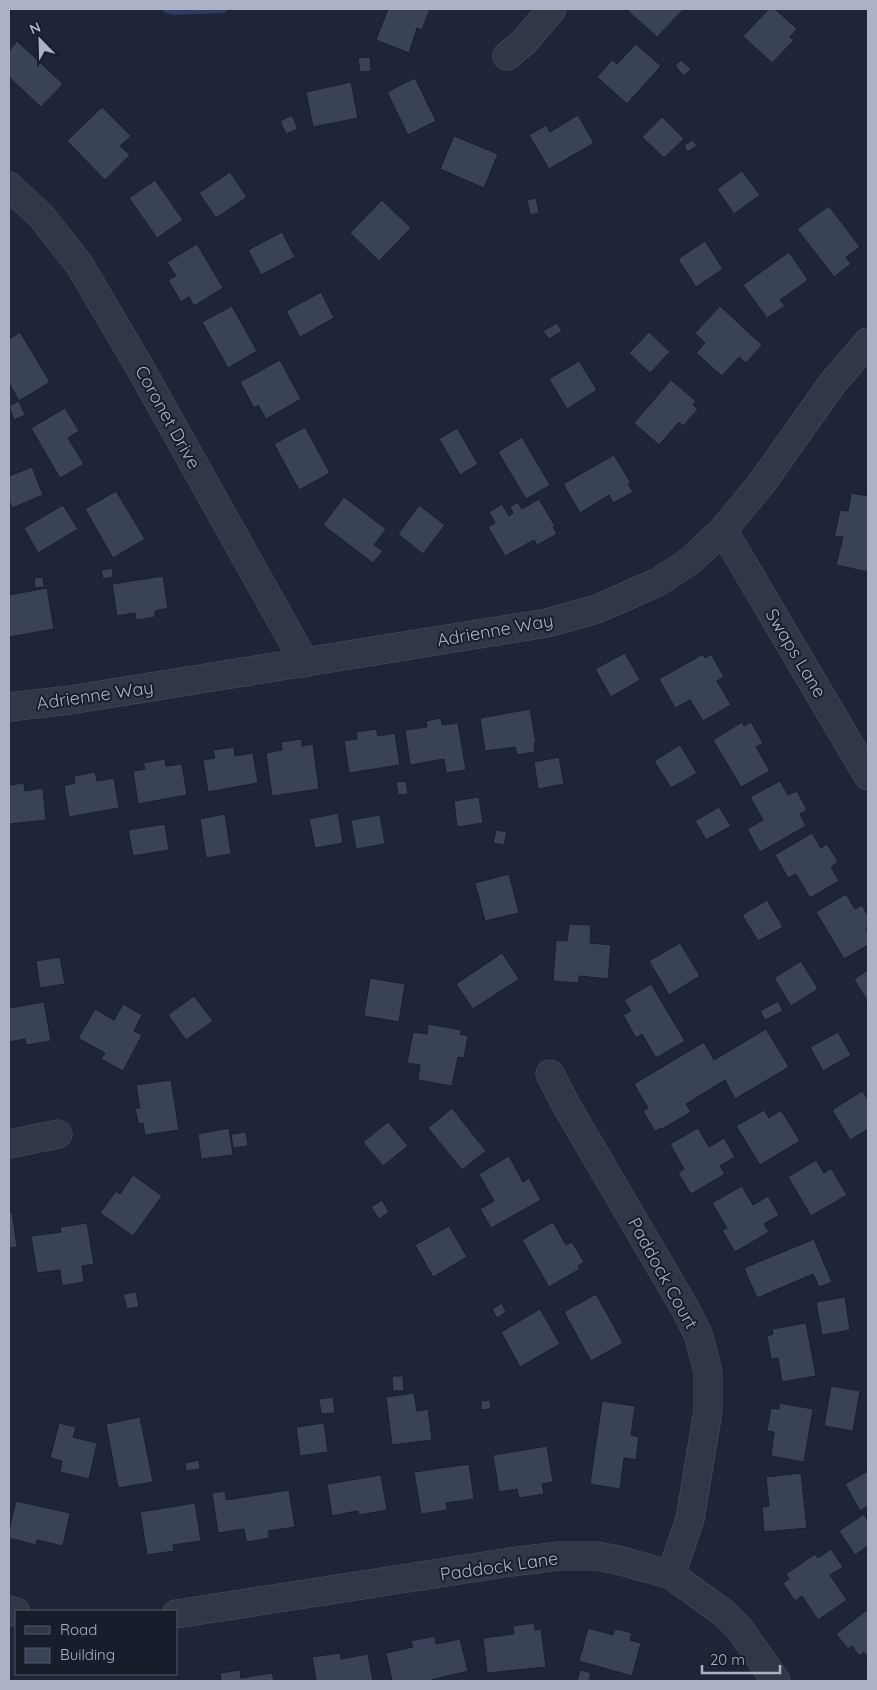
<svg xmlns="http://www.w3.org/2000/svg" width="877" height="1690" viewBox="0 0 877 1690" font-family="Quicksand,sans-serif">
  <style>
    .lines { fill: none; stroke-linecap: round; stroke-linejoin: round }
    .stream { stroke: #2f3a5e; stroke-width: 8 }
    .building { fill: #3a4258; stroke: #191f2f }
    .minor-casing { stroke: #4c5263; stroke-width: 29 }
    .minor { stroke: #323748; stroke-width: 28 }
    .labels { text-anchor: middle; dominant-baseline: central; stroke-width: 4; stroke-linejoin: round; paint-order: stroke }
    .street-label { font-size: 18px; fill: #acb1c5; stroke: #181d2c }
  </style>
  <rect width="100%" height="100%" fill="#1e2538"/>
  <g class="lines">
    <path class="stream" d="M167 9 173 11 223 9"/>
  </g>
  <path class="building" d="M388 9H430L422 30 417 28 409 53 376 40Z
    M630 9H684L657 37 628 11Z
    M769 9H775L797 29 790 37 794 40 772 63 743 36Z
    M17 41 63 84 41 107 9 77V51Z
    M636 44 661 66 627 104 597 77 612 60 617 64Z
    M370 57 371 71 360 72 358 58Z
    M681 60 691 69 684 76 675 66Z
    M415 78 436 121 408 135 387 92Z
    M351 82 358 118 313 127 306 92Z
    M102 107 131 136 120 146 130 155 105 180 67 141Z
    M292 115 298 129 286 134 280 121Z
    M578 115 594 143 549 169 529 135 546 125 550 132Z
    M662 117 684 139 664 158 642 137Z
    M454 136 498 154 484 188 440 169Z
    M693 140 697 146 687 152 684 145Z
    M742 171 760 195 734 214 717 189Z
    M230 172 247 197 216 218 199 193Z
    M155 180 183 220 157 238 129 198Z
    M536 198 539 213 530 215 527 200Z
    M382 200 411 228 379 261 350 233Z
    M829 206 860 247 846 257 851 264 834 277 797 229Z
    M282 232 295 257 261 275 248 250Z
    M705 241 723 269 696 287 678 259Z
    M197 244 223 288 194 306 189 297 181 302 168 280 176 276 167 262Z
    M789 252 808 280 780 300 785 306 767 318 743 285Z
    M321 292 334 318 300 337 286 311Z
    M232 306 257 351 228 368 202 322Z
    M720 306 762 345 746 363 739 357 722 376 696 353 705 343 695 333Z
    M557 323 562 331 549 339 543 331Z
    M20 332 50 382 19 401 9 383V339Z
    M649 332 670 352 650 373 629 353Z
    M280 360 301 399 266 419 258 405 254 408 240 382Z
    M579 361 597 390 567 409 549 379Z
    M671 380 696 401 693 405 698 409 683 426 679 422 659 445 634 423Z
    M19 401 25 415 14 420 9 406Z
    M65 408 79 431 68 438 84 464 60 478 31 428Z
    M305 427 330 473 299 490 274 444Z
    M457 428 478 464 460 475 439 439Z
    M522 437 550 485 526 499 498 452Z
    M614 455 631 483 628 484 633 492 613 503 609 495 580 513 563 484Z
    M32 467 43 495 12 508 9 500V476Z
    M116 491 145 539 113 558 85 509Z
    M851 493 868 496V572L836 565 843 537 834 536 836 529 840 510 848 511Z
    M344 497 386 529 374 545 383 551 373 563 323 525Z
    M539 499 555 526 553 527 557 534 537 545 534 540 505 556 488 527 495 523 489 512 502 504 509 516 513 513 510 507 518 502 522 509Z
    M63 505 78 529 38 553 24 528Z
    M419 505 445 525 423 554 398 534Z
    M112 568 113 577 103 579 101 570Z
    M163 576 168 608 155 611V617L143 619 136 620 135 613 117 616 112 584Z
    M43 577 44 587 35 588 34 578Z
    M47 588 54 629 9 637V595Z
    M625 653 640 680 611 697 595 669Z
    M703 654 705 658 711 654 724 677 717 681 731 705 703 721 690 700 675 708 659 679Z
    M530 709 536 743H534L535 752 517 755 515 747 485 751 480 718Z
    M441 718 442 725 458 723 466 770 446 773 444 759 410 765 405 730 427 727 426 721Z
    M742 722 744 726 751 722 763 743 756 747 770 771 741 787 713 740Z
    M376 729 378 736 395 733 400 765 349 773 344 741 357 739 356 732Z
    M302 739V746L313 744 319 789 272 796 266 753 282 750 281 742Z
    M680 745 697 773 671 788 654 761Z
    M234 747 235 756 253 753 258 783 208 792 203 760 215 758 213 750Z
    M559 757 564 784 538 789 534 762Z
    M165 759 166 766 182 764 187 795 138 804 133 771 145 769 143 763Z
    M95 772 97 781 114 778 119 808 69 817 64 786 75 783 74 776Z
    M406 781 408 794 398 795 396 782Z
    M780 781 788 795 797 791 798 793 807 810 800 814 806 826 760 852 747 829 763 820 750 797Z
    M24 783 25 791 43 788 46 820 9 824V785Z
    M479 797 483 823 457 827 454 801Z
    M719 807 731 826 706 840 695 821Z
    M338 813 343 843 315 848 309 819Z
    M225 814 231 854 206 858 200 819Z
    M380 815 385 844 356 849 351 820Z
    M165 824 169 850 133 856 128 830Z
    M496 830 507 832 504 845 493 843Z
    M812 833 821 848 827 844 837 860 838 862 831 867 839 881 810 898 796 874 788 878 775 855Z
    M509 874 519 913 485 921 475 883Z
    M846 894 855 909 862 905 868 916V926L866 928 868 932V945L844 959 816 912Z
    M767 900 783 927 758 941 742 915Z
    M569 924 591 925 590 943 611 945 608 979 579 976V983L553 981 556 940 567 941Z
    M680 943 700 976 669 995 649 961Z
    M502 953 519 979 473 1009 456 984Z
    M60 957 65 984 40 988 36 961Z
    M801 961 818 989 791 1006 774 978Z
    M868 970V1002L854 979Z
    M370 978 405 984 399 1022 364 1016Z
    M651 984 685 1041 656 1058 642 1034 636 1038 623 1015 631 1011 624 1000Z
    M194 996 213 1021 186 1040 168 1015Z
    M778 1001 783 1011 765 1020 760 1011Z
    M44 1002 51 1041 26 1045 25 1039 9 1042V1008Z
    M123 1004 142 1015 134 1031 142 1035 123 1071 101 1059 105 1053 78 1038 95 1009 114 1020Z
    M428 1024 461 1030 460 1034 468 1036 464 1058 458 1057 452 1086 418 1080 420 1065 407 1063 413 1032 427 1034Z
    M766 1029 789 1067 735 1099 725 1080 686 1104 691 1112 662 1129 661 1128 655 1131 643 1111 648 1108 634 1084 704 1042 714 1060Z
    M838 1032 851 1055 823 1071 810 1047Z
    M171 1080 179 1130 145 1135 143 1123 138 1124V1122L135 1108H140L136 1085Z
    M862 1091 868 1099V1129L850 1140 832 1110Z
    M452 1108 486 1151 462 1170 428 1128Z
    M764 1110 769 1118 781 1110 800 1141 760 1165 736 1126Z
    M388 1122 408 1146 383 1166 363 1142Z
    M229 1128 233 1155 201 1159 198 1134Z
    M698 1128 709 1147 724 1138 735 1157 720 1166 725 1174 691 1194 678 1173 684 1169 670 1144Z
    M246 1132 248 1146 233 1148 231 1134Z
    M509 1156 523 1182 529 1178 541 1200 491 1228 480 1209 494 1201 479 1174Z
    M816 1160 824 1173 831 1168 847 1195 811 1216 788 1177Z
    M133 1175 162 1196 133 1236 100 1213 116 1191 120 1194Z
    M742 1186 753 1205 768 1196 779 1215 764 1224 769 1232 735 1252 722 1230 727 1228 712 1203Z
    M382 1200 389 1212 379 1219 371 1207Z
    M12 1212 17 1247 9 1248V1213Z
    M553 1222 566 1245 572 1242 584 1262 578 1266 580 1269 549 1287 522 1240Z
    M87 1223 94 1264 82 1266 84 1282 62 1286 60 1270 37 1273 31 1236 61 1232 60 1227Z
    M449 1226 467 1257 433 1277 415 1245Z
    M814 1239 832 1282 819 1287 813 1274 757 1298 744 1268Z
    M136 1292 139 1307 127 1309 123 1294Z
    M596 1294 623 1343 591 1361 564 1312Z
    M845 1297 850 1330 822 1335 816 1302Z
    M502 1303 506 1312 497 1318 492 1309Z
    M540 1309 560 1344 520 1367 501 1332Z
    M806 1323 816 1376 782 1382 778 1358 771 1359 767 1336 773 1334 772 1329Z
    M392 1376H403L404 1391H393Z
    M831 1386 860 1391 853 1431 824 1426Z
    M414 1393 417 1411 428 1409 432 1440 392 1445 386 1397Z
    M333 1397 335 1413 321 1414 319 1399Z
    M490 1400 491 1409 481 1410V1401Z
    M602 1401 635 1406 631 1435 639 1437 636 1460 624 1458 620 1489 590 1484Z
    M779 1403 813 1409 804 1462 771 1456 774 1432 767 1431 771 1408 779 1409Z
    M140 1417 153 1482 118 1488 106 1424Z
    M59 1423 76 1427 73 1437 97 1443 89 1479 60 1472 62 1461 50 1458Z
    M324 1423 328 1452 300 1456 296 1427Z
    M547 1446 553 1482 542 1484 544 1494 519 1498 517 1489 499 1492 493 1455Z
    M199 1460 200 1469 186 1471 185 1463Z
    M469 1464 474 1499 446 1503 447 1510 421 1514 414 1472Z
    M868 1471V1506L860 1511 845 1484Z
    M801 1473 807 1528 764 1532 762 1507 769 1506 766 1477Z
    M381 1475 387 1510 359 1515 358 1511H356L332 1516 327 1484Z
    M289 1490 295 1527 268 1531 270 1538 246 1542 244 1529 218 1533 212 1493 225 1491 226 1500Z
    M16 1501 70 1513 63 1546 37 1540 36 1545 9 1538V1531Z
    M195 1503 201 1541 173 1545 174 1551 147 1555 140 1512Z
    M864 1514 868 1521V1546L855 1555 839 1531Z
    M831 1549 843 1567 830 1575 847 1600 818 1620 802 1596 795 1601 783 1583 789 1579 786 1574 815 1554 818 1558Z
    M868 1609V1658L864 1652 859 1656 852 1646 848 1649 836 1634Z
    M534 1623 535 1630 541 1629 546 1667 487 1673 483 1638 514 1634 513 1626Z
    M588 1628 613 1635 615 1629 621 1630 632 1633 630 1640 641 1643 632 1676 579 1661Z
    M435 1636 436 1644 460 1639 468 1671 431 1680V1681H392L386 1653 413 1647 411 1641Z
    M340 1653 341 1659 368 1654 373 1681H316L312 1657Z
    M240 1670 241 1678 272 1673 274 1681H215L221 1680 220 1673Z
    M580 1670 591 1673 589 1681H577Z"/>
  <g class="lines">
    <g class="minor-casing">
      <path id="minor" d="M507 56 524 42 552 9
        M9 186 41 216 79 264 139 366 305 663
        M723 530 868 776
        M9 707 70 700 547 623 597 609 658 582 690 561 723 530 761 484 832 384 868 342
        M550 1074 566 1105 686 1310 698 1334 705 1360 708 1373V1411L690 1519 671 1575
        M9 1144 58 1134
        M9 1610 16 1612
        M176 1614 511 1562 559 1556H597L618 1560 671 1575 725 1614 739 1628 776 1681"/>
    </g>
    <use href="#minor" class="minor"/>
  </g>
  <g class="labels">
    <g class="street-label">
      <text transform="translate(168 417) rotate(61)">Coronet Drive</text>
      <text transform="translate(495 630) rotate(-10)">Adrienne Way</text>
      <text transform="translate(796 653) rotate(59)">Swaps Lane</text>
      <text transform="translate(95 695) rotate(-8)">Adrienne Way</text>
      <text transform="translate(663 1273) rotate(61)">Paddock Court</text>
      <text transform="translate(499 1566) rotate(-8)">Paddock Lane</text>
    </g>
  </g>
  <rect width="877" height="1690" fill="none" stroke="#acb1c5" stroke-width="20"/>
  <rect x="15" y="1610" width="162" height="65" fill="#181d2c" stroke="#535869"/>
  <rect x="25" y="1626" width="25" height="8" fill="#323748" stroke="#535869"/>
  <text x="60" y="1635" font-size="15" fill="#acb1c5">Road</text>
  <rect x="25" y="1648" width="25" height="15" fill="#3a4258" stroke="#535869"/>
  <text x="60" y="1660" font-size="15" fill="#acb1c5">Building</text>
  <g transform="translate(40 40) rotate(337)" stroke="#181d2c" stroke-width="4" paint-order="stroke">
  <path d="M0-4L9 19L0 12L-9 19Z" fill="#acb1c5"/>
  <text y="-8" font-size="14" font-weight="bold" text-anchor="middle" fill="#acb1c5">N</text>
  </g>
  <path d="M702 1665v8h78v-8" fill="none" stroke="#acb1c5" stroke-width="2.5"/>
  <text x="710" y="1665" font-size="15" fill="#acb1c5" stroke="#181d2c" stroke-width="4" paint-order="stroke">20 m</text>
</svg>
